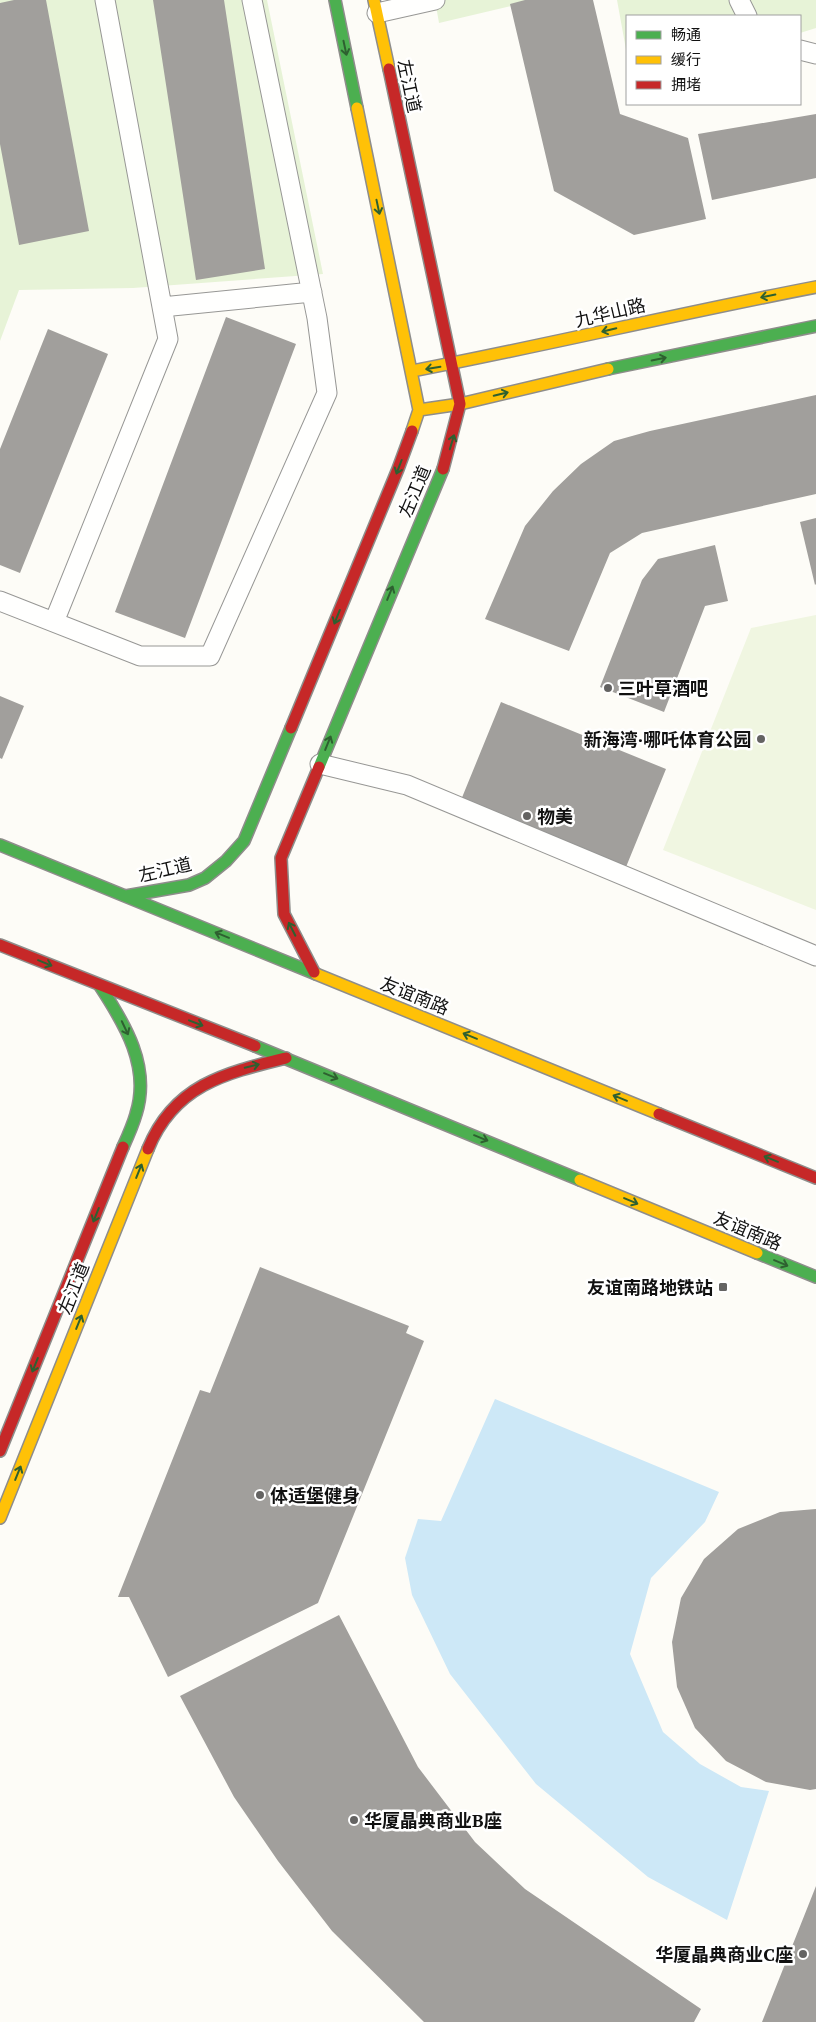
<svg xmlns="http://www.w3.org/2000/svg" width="816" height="2022" viewBox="0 0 816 2022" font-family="'PT Serif','Noto Sans SC',serif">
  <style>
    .green { fill: #e7f3d7 }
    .pitch { fill: #f0f6e1 }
    .water { fill: #cde8f7 }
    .building { fill: #a19f9c }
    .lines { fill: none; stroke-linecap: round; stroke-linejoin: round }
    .lane-casing { stroke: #979795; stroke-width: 21 }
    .fast-casing { stroke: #8e8d8b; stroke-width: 14 }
    .slow-casing { stroke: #8e8d8b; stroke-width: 14 }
    .jam-casing { stroke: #8e8d8b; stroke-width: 14 }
    .lane { stroke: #fffffe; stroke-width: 19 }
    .fast { stroke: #4caf50; stroke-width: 11 }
    .slow { stroke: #ffc107; stroke-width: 11 }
    .jam { stroke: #c62828; stroke-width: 11 }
    .oneway { stroke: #2e6030 }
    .poi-dot { fill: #646362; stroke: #fff; stroke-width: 2 }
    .labels { text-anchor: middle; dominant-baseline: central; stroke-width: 5; stroke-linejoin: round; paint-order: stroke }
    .street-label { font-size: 18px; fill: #111; stroke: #fff }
    .poi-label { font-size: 18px; font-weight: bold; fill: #111; stroke: #fff; text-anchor: start }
  </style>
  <rect width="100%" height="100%" fill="#fdfcf7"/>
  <path class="green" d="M0 0H267L323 274 133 288 19 290 0 341Z
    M435 0H537L439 23Z
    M617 0H816V28L800 33V16H627V55Z"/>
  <path class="pitch" d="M816 615V910L663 850 751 628Z"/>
  <path class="water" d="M495 1399 719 1492 705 1522 651 1578 630 1654 663 1732 700 1764 741 1787 769 1791 727 1920 648 1877 536 1784 450 1674 412 1595 405 1558 418 1519 441 1521Z"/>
  <path class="building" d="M14 0H46L89 231 19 245 0 144V3Z
    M153 0H224L265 269 196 280Z
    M525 0H593L620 114 688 138 706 219 634 235 554 191 510 4Z
    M816 114V178L712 200 698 134Z
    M226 317 296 344 185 638 115 612Z
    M48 329 108 354 20 573 0 565V449Z
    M816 395V494L642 533 610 553 569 651 485 619 525 526 553 491 581 464 614 441 650 431Z
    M816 518V584L815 585 800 522Z
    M715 545 728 601 705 606 664 712 600 687 642 580 658 559Z
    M0 696 24 706 2 759 0 758Z
    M501 702 666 769 626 867 461 800Z
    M260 1267 409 1326 406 1333 424 1341 318 1603 168 1677 129 1597H118L200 1390 210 1393Z
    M816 1509V1789L810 1790 766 1782 726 1761 695 1728 677 1687 672 1642 681 1598 704 1559 738 1529 780 1512Z
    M339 1615 418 1767 475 1842 525 1889 701 2009 694 2022H424L332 1931 278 1861 234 1797 180 1696Z
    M816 1886V2022H762Z"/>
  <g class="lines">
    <g class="lane-casing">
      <path id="lane" d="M739 0 747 16
        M377 13 435 0
        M800 50 816 54
        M162 307 312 292
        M0 601 140 656H210L327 393 317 318 252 0
        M54 622 168 339 105 0
        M320 764 407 785 816 956"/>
    </g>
    <g class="fast-casing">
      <path id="fast" d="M335 0 357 108
        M608 369 816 326
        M319 767 443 469
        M0 845 316 974
        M126 896 189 885 205 878 226 861 244 841 291 728
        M100 986C125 1024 151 1067 136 1114 133 1125 128 1136 123 1147
        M255 1046 580 1180
        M757 1253 816 1277"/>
    </g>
    <g class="slow-casing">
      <path id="slow" d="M374 0 389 69
        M357 108 419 410 412 431
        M412 371C547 345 681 313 816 287
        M419 410 460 404 608 369
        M316 974 659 1114
        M580 1180 757 1253
        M0 1518 148 1149"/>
    </g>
    <g class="jam-casing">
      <path id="jam" d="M389 69 460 404 443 469
        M291 728 398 469 412 431
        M0 945 255 1046
        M314 972 284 914 281 858 319 767
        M659 1114 816 1178
        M148 1149C174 1085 225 1073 286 1058
        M0 1451 123 1147"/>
    </g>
    <use href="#lane" class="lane"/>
    <use href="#fast" class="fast"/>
    <use href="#slow" class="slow"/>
    <use href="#jam" class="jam"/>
  </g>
  <defs><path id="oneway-shaft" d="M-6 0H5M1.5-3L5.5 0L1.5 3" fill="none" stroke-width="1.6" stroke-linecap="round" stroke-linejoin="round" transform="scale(1.25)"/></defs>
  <g class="oneway">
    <use href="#oneway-shaft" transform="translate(345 48) rotate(78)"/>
    <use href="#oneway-shaft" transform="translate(378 207) rotate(78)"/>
    <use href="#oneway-shaft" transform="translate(768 296) rotate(169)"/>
    <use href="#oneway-shaft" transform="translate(609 330) rotate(167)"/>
    <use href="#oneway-shaft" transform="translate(659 359) rotate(-12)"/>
    <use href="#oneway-shaft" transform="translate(433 368) rotate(171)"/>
    <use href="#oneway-shaft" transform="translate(501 394) rotate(-14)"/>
    <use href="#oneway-shaft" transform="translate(452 442) rotate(-73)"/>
    <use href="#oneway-shaft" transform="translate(399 467) rotate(111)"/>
    <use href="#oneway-shaft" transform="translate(390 593) rotate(-68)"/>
    <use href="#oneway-shaft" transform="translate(337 617) rotate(112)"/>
    <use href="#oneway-shaft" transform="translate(328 743) rotate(-68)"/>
    <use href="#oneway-shaft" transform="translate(292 929) rotate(-117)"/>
    <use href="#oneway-shaft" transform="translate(222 935) rotate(-158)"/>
    <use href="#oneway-shaft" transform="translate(45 963) rotate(22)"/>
    <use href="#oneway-shaft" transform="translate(196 1023) rotate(21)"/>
    <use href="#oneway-shaft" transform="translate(125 1028) rotate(65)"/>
    <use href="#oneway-shaft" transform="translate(470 1036) rotate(-158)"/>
    <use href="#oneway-shaft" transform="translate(252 1066) rotate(-14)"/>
    <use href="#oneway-shaft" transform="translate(331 1076) rotate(22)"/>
    <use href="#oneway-shaft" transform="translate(620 1098) rotate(-158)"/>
    <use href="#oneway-shaft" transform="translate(481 1138) rotate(22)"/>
    <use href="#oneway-shaft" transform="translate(771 1159) rotate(-158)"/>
    <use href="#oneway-shaft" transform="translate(139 1171) rotate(-68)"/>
    <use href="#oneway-shaft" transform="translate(631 1201) rotate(23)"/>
    <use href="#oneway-shaft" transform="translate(96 1215) rotate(112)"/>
    <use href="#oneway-shaft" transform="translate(781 1263) rotate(23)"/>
    <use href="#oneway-shaft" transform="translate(79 1322) rotate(-68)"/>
    <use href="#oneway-shaft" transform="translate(35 1365) rotate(112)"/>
    <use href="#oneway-shaft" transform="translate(18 1473) rotate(-68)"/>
  </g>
  <g class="poi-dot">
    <circle cx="608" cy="688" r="5"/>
    <circle cx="761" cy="739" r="5"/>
    <circle cx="527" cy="816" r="5"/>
    <rect x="718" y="1282" width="10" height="10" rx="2.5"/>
    <circle cx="260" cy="1495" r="5"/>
    <circle cx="354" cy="1820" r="5"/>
    <circle cx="803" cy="1954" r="5"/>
  </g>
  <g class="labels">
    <g class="street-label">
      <text transform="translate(410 86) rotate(78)">左江道</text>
      <text transform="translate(610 312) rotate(-13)">九华山路</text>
      <text transform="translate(414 491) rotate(-67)">左江道</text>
      <text transform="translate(165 869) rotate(-13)">左江道</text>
      <text transform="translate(415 995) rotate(22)">友谊南路</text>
      <text transform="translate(748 1230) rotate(23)">友谊南路</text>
      <text transform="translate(73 1288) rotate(-68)">左江道</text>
    </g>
    <g class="poi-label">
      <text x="618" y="688">三叶草酒吧</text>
      <text x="751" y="739" text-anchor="end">新海湾·哪吒体育公园</text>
      <text x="537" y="816">物美</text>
      <text x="713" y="1287" text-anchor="end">友谊南路地铁站</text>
      <text x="270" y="1495">体适堡健身</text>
      <text x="364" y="1820">华厦晶典商业B座</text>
      <text x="793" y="1954" text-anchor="end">华厦晶典商业C座</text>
    </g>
  </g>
  <rect x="626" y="15" width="175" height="90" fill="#ffffff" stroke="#a0a0a0"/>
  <rect x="636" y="31" width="25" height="8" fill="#4caf50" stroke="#a0a0a0"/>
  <text x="671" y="40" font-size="15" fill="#111111">畅通</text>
  <rect x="636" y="56" width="25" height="8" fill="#ffc107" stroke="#a0a0a0"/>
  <text x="671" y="65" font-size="15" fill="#111111">缓行</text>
  <rect x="636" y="81" width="25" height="8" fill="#c62828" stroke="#a0a0a0"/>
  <text x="671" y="90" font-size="15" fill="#111111">拥堵</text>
</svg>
